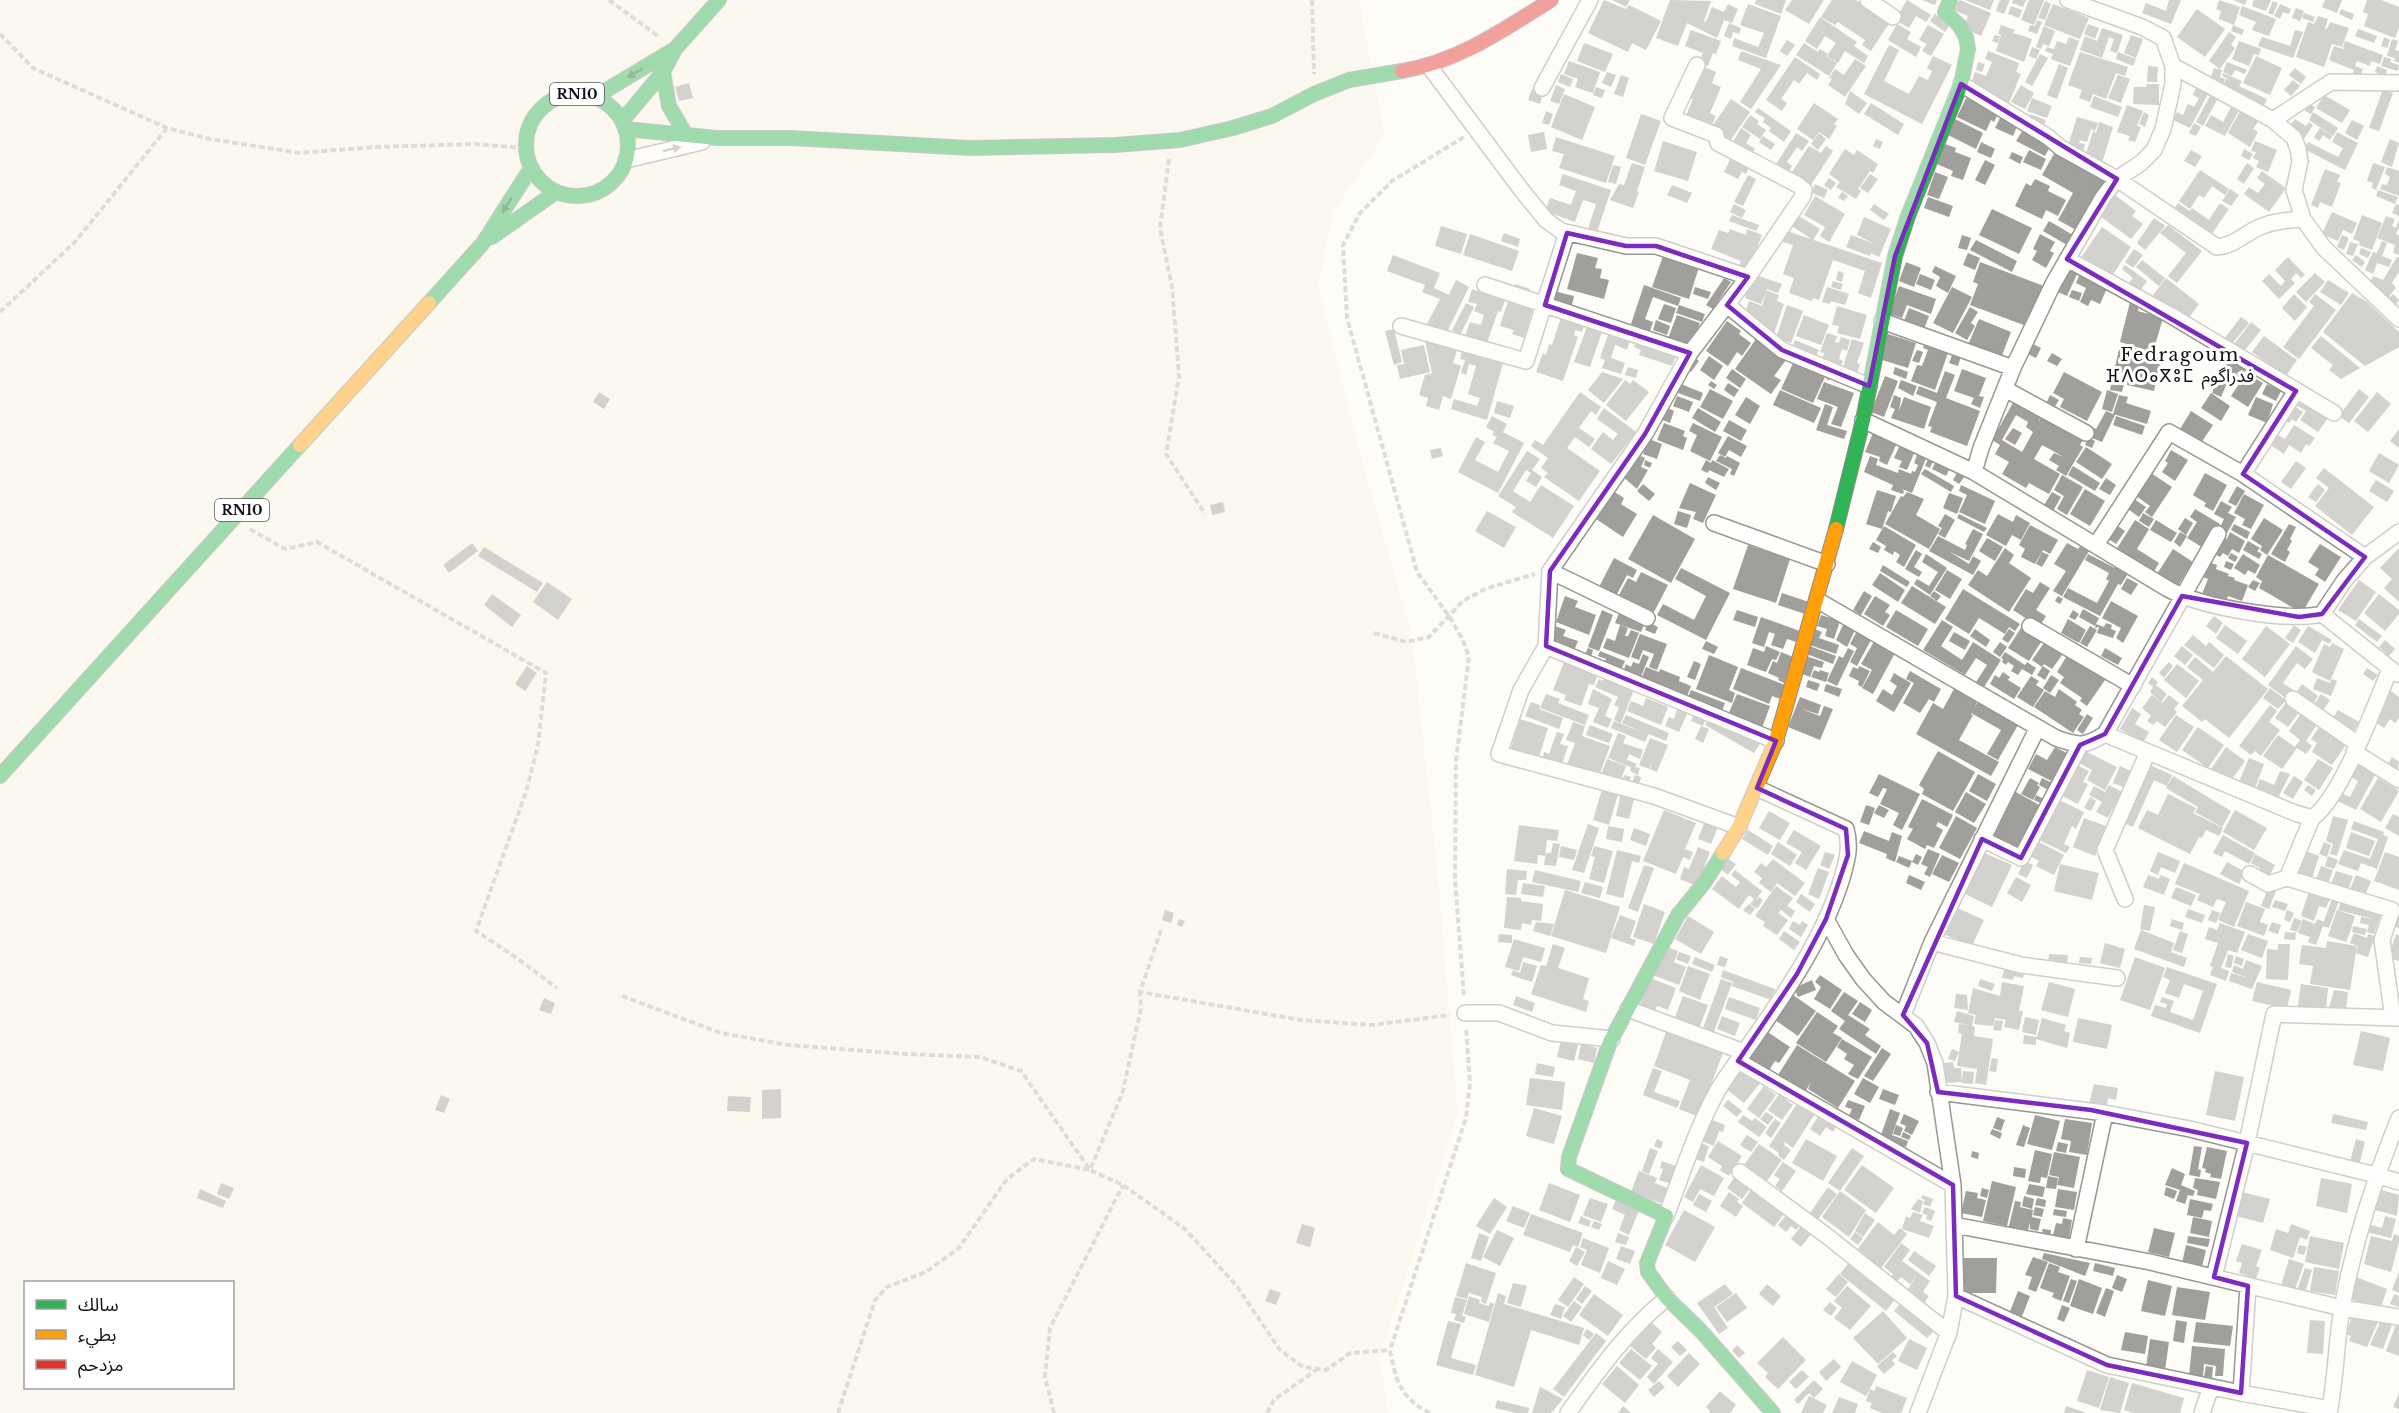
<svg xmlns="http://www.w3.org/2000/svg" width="2399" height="1413" viewBox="0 0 2399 1413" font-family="'Libre Baskerville','Noto Sans Arabic','Noto Sans Tifinagh',serif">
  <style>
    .farmland { fill: #f9f7e4; fill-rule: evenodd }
    .building { fill: #a19f9c; fill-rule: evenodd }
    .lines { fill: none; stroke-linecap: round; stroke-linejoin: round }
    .street-casing { stroke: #979795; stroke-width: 18 }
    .fast-casing { stroke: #8e8d8b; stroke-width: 16 }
    .slow-casing { stroke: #8e8d8b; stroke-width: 16 }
    .jam-casing { stroke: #8e8d8b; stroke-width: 16 }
    .path { stroke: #b9b9b8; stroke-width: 4; stroke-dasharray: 6 3; stroke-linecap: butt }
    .street { stroke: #fffffe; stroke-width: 15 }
    .fast { stroke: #30b455; stroke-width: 14 }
    .slow { stroke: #ff9f0a; stroke-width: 14 }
    .jam { stroke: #e5322d; stroke-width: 14 }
    .oneway { fill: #206233 }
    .oneway2 { fill: #a0a09f }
    .marked { fill: none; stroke: #7b2cbf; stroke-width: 4.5; stroke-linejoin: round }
    .labels { text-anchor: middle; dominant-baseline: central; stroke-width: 6; stroke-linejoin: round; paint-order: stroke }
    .shield { fill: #fff; stroke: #585858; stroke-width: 1.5 }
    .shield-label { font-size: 14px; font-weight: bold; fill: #111 }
    .quarter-label { font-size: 18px; letter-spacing: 1.5px; fill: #111; stroke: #fff }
  </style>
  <rect width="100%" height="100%" fill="#fdfcf7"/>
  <path class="farmland" d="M0 0H1359L1385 135 1333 212 1318 287 1354 431 1412 636 1437 866 1458 1113 1380 1358 1388 1413H0ZM26 1282H232V1388H26Z"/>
  <path class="building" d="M1604 0 1626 9 1629 5 1661 21 1646 50 1632 43 1628 52 1588 33Z
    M1612 0H1630L1626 7Z
    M1670 0 1711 1 1704 21 1696 18 1706 22 1712 7 1724 12 1728 4 1738 9 1732 23 1724 20 1717 38 1687 23 1678 46 1656 38Z
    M1756 0H1786L1781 14 1755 4Z
    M1792 0H1824L1809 24 1785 10Z
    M1832 0H1856L1890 22 1871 51 1862 45 1865 40 1838 22 1835 25 1821 17Z
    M1907 0 1931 15 1926 22 1916 16 1909 28 1895 20Z
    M1922 0H1937L1935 5Z
    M1960 0 1991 13 1981 36 1963 28 1968 16 1951 9Z
    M1965 0H1994L1990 10Z
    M2000 0H2010L2004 14 1996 11Z
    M2013 0H2026L2023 7 2012 3Z
    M2029 0H2044L2034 25 2021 20Z
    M2169 0H2181L2171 24 2142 13 2146 3 2166 11Z
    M2219 0 2240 7 2234 25 2219 19 2221 11 2216 9Z
    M2233 0H2247L2245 5Z
    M2254 0H2271L2266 11 2252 6Z
    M2325 0H2342L2337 13 2322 7Z
    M2367 0H2381L2399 7V28L2395 38 2364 26 2368 14 2363 12Z
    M2045 1 2051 4 2045 20 2038 18Z
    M2273 1 2278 3 2273 15 2268 13Z
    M1748 4 1781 16 1766 58 1732 46 1734 38 1758 47 1764 33 1740 25Z
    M2053 4 2089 18 2080 39 2044 25Z
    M2280 4 2291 9 2289 14 2283 12 2280 19 2274 16Z
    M2011 6 2022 10 2019 18 2008 14Z
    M2242 6 2276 19 2269 36 2252 30 2256 22 2239 15Z
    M2296 8 2304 11 2300 21 2292 18Z
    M2197 9 2225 29 2205 57 2177 37Z
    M2341 9 2354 14 2352 20 2339 14Z
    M2304 13 2315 17 2313 22 2302 18Z
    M1935 14 1950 24 1945 32 1930 21Z
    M2318 16 2328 19 2325 28 2327 29 2330 22 2349 28 2342 47 2332 44 2324 67 2296 57 2308 22 2314 24Z
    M1820 17 1857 42 1854 46 1868 56 1864 63 1845 51 1838 63 1827 56 1836 43 1825 36 1817 49 1805 41Z
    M2037 20 2042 22 2037 34 2028 31 2030 25 2035 26Z
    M1729 23 1741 28 1739 34 1733 32 1731 39 1724 36Z
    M1897 24 1911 32 1907 39 1921 47 1916 57 1888 40Z
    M2088 24 2099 28 2095 39 2084 34Z
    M1928 25 1944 34 1931 56 1922 51 1927 44 1919 40Z
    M2001 25 2015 30 2013 33 2032 39 2024 62 1996 51 2001 35 1998 34Z
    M2233 25 2244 30 2242 35 2231 31Z
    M2044 26 2055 31 2049 46 2043 44 2041 49 2036 47Z
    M2102 28 2123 35 2117 53 2110 51 2114 39 2109 37 2102 58 2080 50 2085 36 2097 41Z
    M2358 29 2377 36 2374 43 2355 36Z
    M1691 30 1721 41 1716 54 1713 53 1708 66 1699 63 1703 53 1685 46Z
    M2295 30 2303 32 2293 58 2258 46 2262 37 2290 46Z
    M2229 32 2236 37 2231 45 2235 48 2220 69 2209 61Z
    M1995 35 2000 36 1998 43 1992 41Z
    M2131 35 2143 39 2136 58 2124 53Z
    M2069 37 2079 41 2070 66 2051 59 2053 54 2045 51 2047 47 2054 49 2057 41 2066 44Z
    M2384 37 2390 40 2387 48 2381 46Z
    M2392 39 2398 41 2395 50 2399 51V63L2394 61 2395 58 2387 56Z
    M1787 40 1795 45 1787 56 1780 51Z
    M2239 41 2261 49 2259 55 2254 54 2249 66 2232 59Z
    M2345 41 2383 55 2380 64 2371 61 2370 66 2357 61 2355 66 2363 69 2359 79 2352 76 2354 70 2329 60 2334 46 2346 50 2343 48Z
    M1584 43 1613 54 1605 72 1577 61Z
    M1804 43 1818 52 1820 49 1828 54 1826 56 1837 63 1829 76 1796 55Z
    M1889 45 1899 50 1884 81 1909 94 1919 76 1928 80 1932 71 1927 68 1933 56 1952 65 1922 124 1864 94Z
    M2032 47 2040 50 2036 59 2029 56Z
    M1741 51 1781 65 1751 109 1740 102 1761 69 1738 60Z
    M1988 51 2019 63 2016 72 2021 74 2009 103 1972 81 1975 72 1986 76 1992 62 1985 59Z
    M2080 52 2128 67 2125 76 2116 73 2106 99 2093 94 2090 102 2079 98 2082 90 2068 85Z
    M2118 52 2136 59 2133 66 2116 59Z
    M2040 54 2048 58 2032 86 2025 82Z
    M2256 56 2282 68 2270 95 2243 83Z
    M1795 57 1820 74 1817 80 1807 73 1799 84 1794 80 1781 99 1787 103 1782 111 1766 100Z
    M2384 57 2391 59 2390 62 2399 65 2398 71 2381 66Z
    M1855 59 1866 66 1845 97 1828 85 1832 79 1829 78 1835 69 1844 75Z
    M1569 61 1600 72 1593 93 1575 87 1578 79 1564 74Z
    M1978 62 1985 64 1982 72 1976 70Z
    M2227 62 2247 70 2245 74 2235 70 2232 76 2223 72Z
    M2059 64 2068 68 2057 99 2047 95Z
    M1700 65 1716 72 1712 83 1721 87 1710 113 1716 116 1710 129 1685 118 1693 99 1687 96Z
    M2148 66 2158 67 2157 82H2147Z
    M2377 66 2387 70 2385 76 2375 72Z
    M2214 68 2222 70 2220 77 2225 79 2223 84 2210 79Z
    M2295 68 2306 77 2301 84 2289 75Z
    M1607 72 1616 75 1611 87 1602 83Z
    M2223 73 2242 81 2239 86 2267 99 2263 108 2233 94 2234 90 2223 85 2226 79 2230 80 2222 76Z
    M1561 74 1573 79 1570 87 1558 82Z
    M1621 75 1629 78 1623 97 1614 94Z
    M2118 75 2130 79 2121 103 2108 98Z
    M2293 80 2300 86 2291 96 2284 90Z
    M689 83 693 98 679 101 675 87Z
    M2147 84H2159V105L2133 104 2134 87H2146Z
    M1556 85 1565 89 1559 104 1550 101Z
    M2021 85 2034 93 2025 109 2011 102Z
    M1596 87 1605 90 1602 98 1593 95Z
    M2196 88 2208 94 2190 128 2173 120 2177 112 2183 115 2188 104 2194 107 2199 98 2193 95Z
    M1532 89 1543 94 1540 104 1528 100Z
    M2383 89 2393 93 2379 131 2369 128Z
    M1850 91 1867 103 1859 114 1845 104Z
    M1564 94 1595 107 1582 140 1551 127Z
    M2324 95 2350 110 2342 123 2316 108Z
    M2094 96 2122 107 2118 117 2090 107Z
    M2210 96 2217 100 2203 126 2196 122Z
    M1966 98 1998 114 1994 122 1991 120 1986 131 1957 117Z
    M2032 98 2052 106 2047 118 2027 111Z
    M1731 99 1750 112 1730 141 1711 128Z
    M1814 103 1838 119 1834 124 1837 126 1829 139 1819 132 1813 140 1797 129Z
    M1871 103 1904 124 1898 135 1864 114Z
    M2308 104 2315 107 2311 114 2305 111Z
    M2127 105 2143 111 2137 126 2141 127 2135 142 2128 140 2130 136 2117 132Z
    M2231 107 2238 112 2225 136 2205 126 2211 115 2223 122Z
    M1758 108 1791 131 1784 142 1769 131 1771 128 1763 122 1765 118 1755 112Z
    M1546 111 1553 114 1549 125 1542 123Z
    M2240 111 2258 122 2253 129 2258 132 2250 147 2228 133Z
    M2144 112 2149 115 2145 127 2139 124Z
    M2313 112 2338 128 2333 136 2309 120Z
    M1641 114 1661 121 1645 165 1626 158Z
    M2002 114 2019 122 2013 136 1995 128Z
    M2030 114 2046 120 2043 128 2035 125 2036 121 2029 118Z
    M1750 115 1759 121 1757 124 1766 130 1760 139 1742 127Z
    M2077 117 2098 123 2095 131 2091 129 2087 142 2080 140 2079 143 2085 144 2082 155 2067 149Z
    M1955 119 1983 133 1976 149 1948 135Z
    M2295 119 2306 126 2309 122 2313 125 2304 139 2288 128Z
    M2352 120 2364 126 2357 140 2345 133Z
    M2099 122 2113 127 2102 163 2093 160 2094 157 2086 154 2093 131 2096 133Z
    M2194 123 2201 127 2196 136 2189 133Z
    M1741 128 1751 135 1746 143 1755 149 1750 157 1731 145Z
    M2320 128 2332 136 2330 140 2323 135 2319 141 2314 137Z
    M2023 130 2051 145 2045 156 2016 141Z
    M1544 132 1547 149 1531 152 1528 135Z
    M2337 132 2358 143 2345 170 2304 149 2308 142 2338 157 2343 148 2332 142Z
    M1796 133 1809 141 1802 151 1797 147 1787 162 1792 166 1787 174 1775 166Z
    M1819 133 1826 139 1818 150 1811 144Z
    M1763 136 1775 144 1771 150 1759 142Z
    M1556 137 1615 156 1606 183 1559 168 1564 154 1552 151Z
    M1876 139 1883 142 1880 149 1873 146Z
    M2390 139 2399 143 2392 167 2381 162Z
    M1663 141 1697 152 1688 181 1654 171Z
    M2255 141 2277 150 2268 172 2256 167 2259 161 2253 158 2256 152 2251 151Z
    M1981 142 1995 149 1991 158 1977 152Z
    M1945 144 1956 148 1955 152 1971 158 1963 180 1951 176 1953 171 1937 164Z
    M1809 146 1821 153 1826 146 1833 151 1811 185 1792 172Z
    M1845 149 1854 155 1857 150 1878 164 1873 173 1870 171 1858 189 1861 191 1856 199 1836 187 1840 182 1829 174Z
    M2244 149 2253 154 2249 160 2241 156Z
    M2029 150 2046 159 2041 170 2023 162Z
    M2191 150 2202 156 2195 167 2184 161Z
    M2012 152 2023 157 2020 164 2009 158Z
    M2055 152 2105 180 2076 230 2058 220 2073 193 2042 175Z
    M1731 158 1749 167 1746 174 1742 172 1738 179 1724 172Z
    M1985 160 1995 165 1985 185 1975 180Z
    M1632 163 1645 167 1637 191 1639 192 1633 208 1610 200 1619 184 1624 185Z
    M2247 163 2254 168 2244 184 2237 179Z
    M2373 163 2385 167 2376 190 2372 188 2373 183 2367 181Z
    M1613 165 1621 167 1616 184 1608 182Z
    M2387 167 2399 171V196L2380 189 2382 184 2387 185 2390 177 2385 174Z
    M2325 169 2340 175 2337 182 2341 183 2332 207 2320 202 2318 208 2311 205Z
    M2200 170 2229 189 2225 195 2212 186 2204 198 2199 195 2190 209 2179 201Z
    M2262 171 2286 188 2269 212 2244 194 2249 187 2258 193 2265 184 2257 178Z
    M1935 172 1948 177 1939 199 1927 195Z
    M1563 174 1611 190 1597 232 1588 229 1596 204 1583 200 1575 222 1545 211 1550 198 1571 205 1576 191 1559 185Z
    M1870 174 1878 179 1868 193 1860 188Z
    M1748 175 1756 179 1743 206 1734 202Z
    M1829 178 1836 183 1831 190 1824 185Z
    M2035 179 2050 186 2048 191 2066 200 2058 216 2046 210 2042 219 2015 206 2026 183 2031 186Z
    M1815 184 1828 190 1824 198 1812 193Z
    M1672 185 1692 193 1687 203 1667 195Z
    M2230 189 2239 195 2231 206 2222 201Z
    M2378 190 2398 197 2395 204 2376 196Z
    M1842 192 1848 196 1844 201 1838 198Z
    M2115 195 2136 211 2132 216 2143 224 2131 239 2100 216Z
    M1815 196 1845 214 1829 242 1820 236 1825 227 1804 215Z
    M1928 197 1953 206 1949 217 1924 208Z
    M2178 203 2190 211 2192 208 2209 220 2220 203 2229 209 2211 235 2174 209Z
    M1734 204 1746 210 1742 218 1730 212Z
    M1874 204 1889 214 1884 220 1870 210Z
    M2396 204 2399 205V216L2392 213Z
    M1992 209 2032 228 2019 254 1979 235Z
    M2332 212 2357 223 2352 234 2343 230 2338 241 2322 234Z
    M1732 215 1759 225 1756 231 1729 221Z
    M2362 215 2382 223 2372 250 2359 245 2360 242 2353 239Z
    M1799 216 1820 229 1813 240 1792 226Z
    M2386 216 2395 219 2392 226 2396 228 2399 220V228L2396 234 2399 235V255L2393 253 2395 245 2377 238Z
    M1864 217 1891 229 1879 257 1871 253 1870 256 1846 247 1851 235 1875 244 1857 235Z
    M2154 218 2165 226 2145 250 2137 243Z
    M2049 221 2073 235 2067 245 2043 231Z
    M2168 225 2202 251 2177 283 2168 276 2186 253 2160 233Z
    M1441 226 1467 234 1461 254 1435 246Z
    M2102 227 2131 247 2110 279 2080 259Z
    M1730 229 1746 235 1747 229 1762 235 1747 274 1738 270 1741 261 1711 249 1719 230 1728 233Z
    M1784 230 1882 263 1871 298 1858 293 1865 271 1833 260 1819 300 1813 298 1812 301 1789 293 1794 278 1783 274 1793 245 1780 241Z
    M1504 233 1520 239 1518 247 1501 241Z
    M1470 234 1519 251 1512 271 1463 255Z
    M2040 234 2055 242 2050 251 2054 253 2046 268 2032 260 2037 251 2033 249Z
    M1962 235 1971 238 1967 250 1958 248Z
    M2342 235 2349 238 2344 250 2337 247Z
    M1976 240 2017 261 2012 272 1970 250Z
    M2382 241 2387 243 2382 256 2392 260 2389 267 2377 263 2373 274 2365 270 2373 252 2377 253Z
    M2350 242 2358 244 2353 256 2346 254Z
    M2361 248 2371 252 2368 258 2359 254Z
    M2134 249 2143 255 2133 268 2125 262Z
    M1577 253 1598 258 1595 268 1602 269 1600 278 1609 280 1604 299 1567 289Z
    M1968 253 1980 258 1975 270 1963 265Z
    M1393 255 1440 273 1434 288 1449 295 1456 280 1469 287 1446 334 1427 324 1440 299 1422 292 1425 285 1387 271Z
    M2356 255 2365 262 2362 267 2352 260Z
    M1663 256 1699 267 1689 299 1652 287Z
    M2288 257 2305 275 2301 278 2296 273 2291 279 2295 283 2279 299 2262 281 2269 274 2281 286 2285 281 2275 270Z
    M2397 257H2399V272L2392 283 2396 288 2387 299 2370 283 2373 276 2383 280Z
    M2142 260 2165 278 2159 286 2136 267Z
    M1906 262 1921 268 1914 287 1899 281Z
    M1980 262 2044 286 2029 327 1970 305 1978 284 1973 282Z
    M2125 265 2147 281 2139 292 2128 284 2133 278 2122 269Z
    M1935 266 1956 276 1948 293 1936 286 1940 277 1932 272Z
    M2068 267 2078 272 2067 296 2056 291Z
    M1838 271 1844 273 1842 282 1836 280Z
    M2080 273 2108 286 2100 304 2091 300 2088 306 2080 302 2086 288 2076 283Z
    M2315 273 2325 282 2306 302 2296 292Z
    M1753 274 1782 284 1778 293 1767 289 1766 290 1779 295 1777 301 1784 304 1773 336 1745 312 1749 301 1762 306 1766 293 1761 304 1745 298Z
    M1920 274 1935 280 1931 290 1916 284Z
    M1724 278 1731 282 1713 309 1706 305Z
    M2166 278 2199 304 2187 320 2150 299Z
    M2328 280 2349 293 2341 305 2320 292Z
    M1833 281 1843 284 1841 290 1831 287Z
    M1515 284 1530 289 1528 296 1513 292Z
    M1644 285 1681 298 1678 306 1653 297 1645 319 1653 322 1650 331 1631 324Z
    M1899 286 1936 299 1931 314 1907 305 1902 318 1889 314Z
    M1695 287 1711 292 1708 299 1693 294Z
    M1827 287 1849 294 1845 305 1831 301 1830 304 1822 302Z
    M1952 287 1972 297 1953 333 1933 323Z
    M1472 289 1505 300 1501 312 1498 311 1486 346 1464 339 1470 322 1481 325 1484 315 1474 311 1477 304 1468 302Z
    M2072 290 2082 293 2079 301 2069 297Z
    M1554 291 1574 296 1572 305 1552 299Z
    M2352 293 2367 302 2399 332V347L2365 366 2323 332Z
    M2294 294 2307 307 2295 321 2282 308Z
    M2315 294 2336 310 2299 359 2283 347 2314 306 2309 302Z
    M2393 294 2399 300 2396 305 2388 299Z
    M1508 301 1533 308 1524 338 1512 334 1514 330 1500 326Z
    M2130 302 2139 305 2138 311 2163 318 2153 352 2120 342Z
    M1466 303 1474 307 1460 335 1452 330Z
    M1664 304 1676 308 1671 323 1658 319Z
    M1679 305 1705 314 1702 322 1676 313Z
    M1787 305 1803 311 1791 343 1776 338Z
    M1837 306 1867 315 1860 339 1837 333 1839 326 1832 325Z
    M1970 307 1978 312 1971 323 1975 326 1967 340 1955 333Z
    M1909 308 1929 316 1924 329 1904 321Z
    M1677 315 1700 323 1690 350 1667 341Z
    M1804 315 1829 325 1821 345 1796 336Z
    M1561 317 1584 325 1582 332 1575 330 1574 335 1578 337 1563 381 1536 372 1543 353 1546 355 1549 344 1552 345Z
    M2241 317 2249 323 2231 345 2223 340Z
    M1979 319 2011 332 2001 358 1968 345Z
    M1656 320 1670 326 1667 335 1653 330Z
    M1727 321 1741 331 1739 334 1751 343 1742 356 1737 352 1728 366 1706 351Z
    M2251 322 2261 330 2242 354 2232 347Z
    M1588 324 1603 329 1590 367 1574 362Z
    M1394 329 1402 362 1394 365 1385 331Z
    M1610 329 1631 337 1627 350 1615 345 1611 358 1625 363 1621 374 1602 368 1605 360 1600 358Z
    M1827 333 1837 336 1835 342 1839 343 1841 337 1850 340 1847 351 1842 349 1839 359 1843 361 1839 370 1822 360 1824 353 1820 352Z
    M1888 334 1916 343 1908 368 1879 359Z
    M2264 336 2297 360 2286 376 2252 352Z
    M2321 336 2360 368 2341 379 2329 370 2333 365 2311 348Z
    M1637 338 1676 355 1672 366 1639 355 1641 350 1634 347Z
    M1756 339 1786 360 1774 376 1781 380 1771 394 1735 369Z
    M1852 339 1864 343 1857 363 1860 364 1857 375 1842 370Z
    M1795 340 1819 350 1815 358 1792 349Z
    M1425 341 1457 350 1453 363 1461 366 1451 399 1443 396 1439 410 1426 406 1428 398 1419 395 1425 375 1432 373Z
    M1926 341 1949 350 1935 390 1911 381 1917 365 1922 366 1928 350 1923 348Z
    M2031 343 2041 348 2036 358 2026 353Z
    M1424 345 1430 372 1400 379 1397 365 1404 364 1401 350Z
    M2120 345 2162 354 2154 391 2127 385 2129 374 2114 371Z
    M1917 350 1923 352 1919 363 1912 361Z
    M1954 350 1962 353 1958 366 1949 363Z
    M1462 351 1503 363 1487 420 1451 409 1454 399 1477 406 1480 398 1468 394 1476 366 1469 364 1466 375 1461 373 1465 360 1460 359Z
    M2052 353 2062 359 2057 366 2047 361Z
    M1692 356 1699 361 1691 372 1684 367Z
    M1709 356 1723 366 1714 380 1700 370Z
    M2228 358 2246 370 2240 378 2222 367Z
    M1795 359 1831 375 1829 381 1825 377 1813 403 1781 389Z
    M1628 367 1638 370 1636 378 1625 375Z
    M1895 367 1908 372 1906 379 1893 374Z
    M1732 369 1746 379 1740 388 1726 378Z
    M1962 369 1986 378 1979 396 1984 397 1980 408 1971 404 1974 398 1954 391Z
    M2221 370 2231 374 2221 397 2212 393Z
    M1945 371 1955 375 1946 398 1980 411 1967 446 1930 432 1932 427 1928 426 1937 402 1916 394 1919 386 1937 393Z
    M1602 372 1623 379 1604 403 1588 390Z
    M2064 372 2102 392 2087 421 2060 407 2064 399 2053 393Z
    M2246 373 2263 383 2248 407 2231 396Z
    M1885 376 1898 381 1884 417 1871 412Z
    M1625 380 1630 384 1633 380 1649 392 1626 421 1606 405Z
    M1901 380 1917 386 1913 396 1898 388Z
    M1711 381 1717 385 1714 389 1708 385Z
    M2112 381 2124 384 2122 392 2110 390Z
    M1824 382 1854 393 1841 427 1831 424 1838 407 1817 399Z
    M1728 383 1739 390 1734 397 1724 390Z
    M1681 384 1703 393 1700 401 1678 393Z
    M2267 384 2281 391 2276 401 2262 394Z
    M1710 389 1733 401 1723 419 1700 407Z
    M2359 389 2369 397 2349 423 2339 416Z
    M1780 390 1821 408 1814 423 1773 405Z
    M2107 390 2118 394 2112 412 2102 409Z
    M599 392 610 399 604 409 593 402Z
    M1580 392 1601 407 1596 415 1591 411 1579 428 1595 439 1589 447 1575 437 1567 448 1600 471 1579 501 1544 477 1548 473 1541 468 1548 458 1531 446 1535 440 1543 445Z
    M2377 392 2391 404 2368 432 2354 421Z
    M2211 393 2230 406 2221 421 2201 408Z
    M1894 395 1901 398 1899 411 1904 397 1931 407 1924 429 1891 418 1895 409 1890 407Z
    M2050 395 2059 400 2054 408 2046 404Z
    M2119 395 2128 397 2126 403 2151 411 2147 424 2113 414Z
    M2298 395 2330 415 2318 432 2300 420 2306 411 2293 403Z
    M1677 396 1693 402 1689 412 1673 406Z
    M1746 397 1760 406 1750 424 1735 415Z
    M2256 397 2273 404 2267 423 2248 415Z
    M1497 401 1514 406 1510 418 1494 413Z
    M2014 401 2041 416 2038 423 2043 414 2084 438 2080 445 2083 447 2066 476 2056 470 2059 466 2049 460 2054 453 2064 457 2042 445 2034 459 2060 474 2049 494 2029 483 2026 488 2002 474 2009 462 1995 454 2000 445 1992 440ZM2016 415 2028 422 2026 427 2033 432 2022 452 2002 440Z
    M1825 404 1833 407 1827 425 1847 431 1844 439 1816 430Z
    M2291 404 2303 412 2296 422 2292 419 2289 423 2282 418Z
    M1665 407 1674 411 1670 423 1660 419Z
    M1604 408 1636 432 1611 464 1591 449 1603 432 1613 440 1618 434 1597 419Z
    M1698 408 1721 422 1715 432 1692 418Z
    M2106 411 2115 415 2102 442 2087 436 2092 427 2096 429Z
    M2191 411 2213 425 2201 443 2180 429Z
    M1492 416 1507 424 1503 432 1524 443 1498 493 1458 472 1476 437 1485 442 1475 460 1498 472 1509 451 1493 443 1497 437 1492 435 1494 432 1486 427Z
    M2116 416 2145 426 2142 435 2113 425Z
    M1729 420 1747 430 1741 441 1723 431Z
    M1664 423 1685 431 1683 436 1687 438 1683 450 1657 440Z
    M1693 423 1722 437 1710 461 1690 451 1697 435 1689 431Z
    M2294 425 2315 438 2309 446 2306 444 2301 453 2289 445 2284 454 2268 443 2275 433 2285 439Z
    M2013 428 2022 433 2015 445 2005 439Z
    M2399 429V448L2390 441Z
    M1873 433 1897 443 1887 465 1879 461 1880 457 1865 452Z
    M1728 436 1747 446 1741 457 1729 450 1725 457 1718 453Z
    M2089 438 2095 441 2092 448 2085 445Z
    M1649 439 1662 444 1657 459 1643 454Z
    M1900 445 1915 451 1907 470 1899 467 1902 461 1894 458Z
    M2086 447 2112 464 2102 479 2076 462Z
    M1441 448 1443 456 1432 459 1430 450Z
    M2171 450 2188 460 2175 481 2162 472 2168 463 2165 461Z
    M1527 451 1540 459 1532 470 1542 477 1536 487 1526 481 1531 473 1526 470 1513 491 1530 502 1541 485 1574 506 1553 538 1512 512 1516 507 1498 496Z
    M1918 452 1927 456 1912 493 1902 489 1904 491 1903 494 1891 490 1893 485 1864 472 1870 456 1878 459 1876 465 1898 473 1899 469 1911 474 1912 471 1915 472 1918 465 1914 463Z
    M2379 453 2399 465 2389 483 2369 471Z
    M1638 455 1645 458 1641 467 1648 470 1637 489 1621 475Z
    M1720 455 1726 458 1727 456 1740 463 1734 476 1730 474 1732 469 1716 461Z
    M1929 457 1934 459 1930 468 1925 466Z
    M1645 460 1652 463 1650 468 1644 465Z
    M1706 460 1711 463 1712 460 1729 469 1724 477 1709 470 1708 473 1701 470Z
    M1936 461 1950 468 1946 476 1932 469Z
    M2296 461 2306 468 2291 489 2281 482Z
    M2073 466 2100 483 2095 491 2068 475Z
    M2324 468 2374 507 2352 535 2315 506 2329 488 2316 478Z
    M1925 469 1954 486 1951 492 1921 474Z
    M1958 471 1965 476 1959 484 1953 480Z
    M2148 471 2172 487 2152 517 2145 512 2150 506 2136 496Z
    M2205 473 2227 485 2213 511 2204 506 2206 503 2193 495Z
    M2062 475 2083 487 2067 515 2057 509 2064 496 2054 490Z
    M1708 477 1720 483 1716 490 1705 483Z
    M2106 478 2116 485 2110 495 2099 489Z
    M2376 480 2394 491 2387 502 2369 491Z
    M1690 483 1716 495 1703 523 1693 519 1696 512 1679 508Z
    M1643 484 1655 494 1649 501 1637 491Z
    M2318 484 2325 490 2316 502 2308 497Z
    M1961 485 1995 501 1985 524 1959 512 1967 495 1959 491Z
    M2237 486 2245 491 2236 506 2228 502Z
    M2085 489 2105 501 2090 526 2070 514Z
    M1877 490 1896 496 1891 512 1888 511 1882 529 1866 524Z
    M1613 491 1624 498 1621 504 1637 514 1623 537 1596 519Z
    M1907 492 1924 499 1916 515 1940 529 1929 549 1885 524 1901 496 1903 497Z
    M2052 492 2061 497 2053 511 2044 505Z
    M1949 493 1963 498 1957 514 1943 508Z
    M2244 494 2264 505 2251 529 2242 525 2245 519 2234 513Z
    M2134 499 2146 507 2139 517 2128 509Z
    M2221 501 2232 507 2228 513 2236 517 2227 533 2219 529 2224 519 2214 514Z
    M1223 502 1225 512 1212 515 1210 505Z
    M2195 509 2220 524 2205 549 2187 538 2197 522 2190 517Z
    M1487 511 1516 527 1504 548 1475 531Z
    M1678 511 1691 515 1687 528 1674 524Z
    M2143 513 2154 519 2149 527 2139 521Z
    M1945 514 1955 520 1945 538 1938 534 1942 528 1938 526Z
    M1959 514 1987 528 1984 532 1957 518Z
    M1998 514 2013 522 2016 515 2030 523 2021 540 2012 535 2006 546 1986 535Z
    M1653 515 1695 539 1671 583 1628 559Z
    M2185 518 2193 523 2186 535 2178 529Z
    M2264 518 2283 530 2267 555 2260 550 2262 546 2251 539Z
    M2135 520 2149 529 2137 549 2159 563 2153 573 2116 550Z
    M2156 520 2177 533 2171 542 2150 530Z
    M2115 524 2125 531 2116 544 2106 537Z
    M2234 524 2250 532 2247 539 2231 530Z
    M2289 524 2296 527 2290 539 2292 541 2287 550 2290 552 2285 562 2271 554Z
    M2030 525 2058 540 2050 554 2043 550 2035 564 2021 557 2025 549 2019 545Z
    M1884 526 1916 545 1904 567 1896 562 1900 555 1894 551 1893 555 1884 550 1886 546 1876 540Z
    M1973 529 1983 534 1969 561 1950 552 1969 564 1973 556 1981 561 1973 575 1929 551 1938 536 1965 550 1967 545 1965 544Z
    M2180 532 2187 536 2180 547 2174 542Z
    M2230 532 2245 541 2239 553 2232 549 2228 556 2223 553 2220 557 2211 552 2220 535 2227 539Z
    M1987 538 2003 547 1995 561 1979 551Z
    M2248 541 2260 548 2257 551 2262 554 2259 559 2243 550Z
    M1873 542 1881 547 1878 553 1869 549Z
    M472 543 478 551 449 573 443 565Z
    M2067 543 2078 549 2072 559 2080 546 2089 551 2062 596 2053 591 2066 571 2054 564Z
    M2320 544 2341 557 2325 582 2315 575 2319 569 2308 562Z
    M1748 545 1790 559 1776 603 1733 589Z
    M484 547 543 583 537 592 478 556Z
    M2005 548 2014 555 2009 563 2031 578 2009 612 1968 585 1978 570 1987 576Z
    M2399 548V602L2384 588 2392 579 2380 568Z
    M2173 549 2193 562 2177 587 2157 574Z
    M1916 550 1922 554 1914 567 1922 572 1919 577 1905 569Z
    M2042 552 2049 555 2042 567 2036 564Z
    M2231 553 2238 557 2235 562 2228 558Z
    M1926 554 1947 568 1930 595 1914 584 1917 579 1929 586 1938 572 1922 562Z
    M2088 554 2115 568 2117 566 2129 572 2121 585 2118 584 2100 616 2063 597 2068 588 2097 603 2109 581 2106 579 2109 573 2085 560Z
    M2243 554 2260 565 2255 574 2248 570 2245 575 2234 568Z
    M2268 555 2319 584 2302 613 2259 588 2262 581 2256 577Z
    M1614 558 1637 570 1633 578 1627 575 1615 598 1598 589Z
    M2226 561 2234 564 2231 570 2224 567Z
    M2209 562 2217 565 2216 569 2229 574 2228 576 2235 578 2234 580 2248 585 2242 601 2228 596 2226 603 2202 594 2208 579 2203 577Z
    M1883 565 1910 582 1907 587 1880 571Z
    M1681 568 1730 593 1706 640 1657 615 1663 604 1694 620 1706 596 1675 579Z
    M1947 570 1962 579 1950 599 1935 590Z
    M1641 572 1668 585 1654 612 1619 595 1628 578 1636 582Z
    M1880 573 1905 590 1898 602 1872 585Z
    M2127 578 2138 584 2131 595 2121 589Z
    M2253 580 2260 583 2255 591 2248 587Z
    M2359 580 2376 592 2356 621 2338 610Z
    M547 582 572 599 558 620 533 602Z
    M2040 582 2050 588 2036 610 2046 616 2039 627 2013 610 2026 589 2033 593Z
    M1912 586 1946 607 1935 624 1901 603Z
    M1963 589 2020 624 2015 631 2009 627 2005 634 1979 618 1969 634 1945 619Z
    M1864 591 1872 596 1861 615 1853 610Z
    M1934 591 1941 596 1937 601 1930 596Z
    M1782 593 1809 602 1805 614 1778 605Z
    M492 594 521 615 512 627 484 605Z
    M2379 594 2399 610V614L2385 631 2364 613Z
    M1565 596 1578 601 1575 607 1596 615 1589 635 1556 622Z
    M1875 596 1890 605 1885 612 1890 615 1883 626 1864 614Z
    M2058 596 2063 599 2060 604 2055 601Z
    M2111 601 2138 616 2123 643 2116 638 2121 628 2102 618Z
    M2083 609 2099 618 2095 626 2079 617Z
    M1602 610 1613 615 1599 651 1588 647Z
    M1737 610 1758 617 1755 627 1733 620Z
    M1896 610 1928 629 1918 646 1886 627Z
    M2073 610 2079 614 2075 620 2069 617Z
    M1619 613 1645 623 1641 632 1615 623Z
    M1821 615 1840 621 1834 639 1825 636 1827 629 1817 626Z
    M2214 616 2223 623 2216 634 2206 626Z
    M1761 617 1800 631 1796 642 1787 639 1783 649 1771 645 1775 634 1769 632 1764 647 1752 643Z
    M2068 619 2086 630 2079 643 2061 633Z
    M2359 619 2382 636 2377 642 2355 625Z
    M1942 620 1953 627 1941 646 1962 660 1973 642 2001 660 1984 687 1976 682 1987 665 1976 658 1965 675 1923 650Z
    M1648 622 1658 627 1655 634 1645 630Z
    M2106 623 2112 625 2111 629 2116 631 2113 638 2097 633 2099 627 2095 628 2096 624 2104 627Z
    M1620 625 1628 628 1625 636H1628L1631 630 1639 633 1629 658 1603 648 1607 638 1615 641Z
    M1843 625 1855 630 1847 647 1836 640Z
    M2225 625 2247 641 2238 654 2216 638Z
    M2294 625 2301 630 2293 643 2285 638Z
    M1555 626 1566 630 1563 636 1578 641 1574 651 1549 641Z
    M2090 626 2097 630 2087 647 2080 643Z
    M2266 626 2290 644 2265 677 2242 659Z
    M2308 626 2332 640 2329 644 2322 640 2315 653 2298 642Z
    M1812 628 1822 632 1819 638 1839 645 1836 654 1807 644Z
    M2021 628 2041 642 2029 661 2008 648Z
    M1975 629 1990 640 1986 647 1970 636Z
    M2009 629 2015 633 2008 643 2002 639Z
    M1857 631 1872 638 1857 666 1850 662 1857 648 1850 644Z
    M1954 632 1970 641 1965 650 1949 641Z
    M1640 634 1667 644 1657 670 1649 667 1654 654 1643 650 1639 660 1631 657Z
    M2193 635 2206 646 2209 642 2224 655 2214 668 2184 645Z
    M1875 640 1896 651 1873 694 1862 688 1872 670 1861 664Z
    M2385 640 2395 649 2389 656 2379 647Z
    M1706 641 1718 647 1714 654 1702 649Z
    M2000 642 2007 647 2000 657 1993 652Z
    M2044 643 2062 655 2052 669 2044 664 2042 667 2032 660Z
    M2332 643 2344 649 2330 681 2312 672 2324 644 2330 647Z
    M1807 645 1836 656 1833 664 1804 653Z
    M1766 646 1780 652 1776 660 1772 659 1766 672 1747 665 1753 648 1764 652Z
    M2182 646 2193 655 2185 665 2174 656Z
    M2296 646 2313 659 2305 669 2297 663 2283 683 2293 690 2287 699 2268 685Z
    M1588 648 1593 650 1591 657 1585 654Z
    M1848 648 1854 651 1837 686 1827 681 1839 656 1843 658Z
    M2105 648 2122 658 2118 665 2101 656Z
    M1600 651 1625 661 1621 670 1604 663 1606 659 1598 656Z
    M1781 652 1793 657 1784 683 1778 680 1779 678 1768 673 1773 661 1777 663Z
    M2005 652 2025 665 2027 662 2036 668 2032 675 2022 669 2018 675 2011 671 2014 666 2008 662 2006 665 2002 662 2003 659 2001 658Z
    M1643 654 1649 657 1640 679 1623 672 1626 664 1631 667 1633 662 1639 664Z
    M2068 654 2105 680 2087 706 2080 701 2082 698 2060 683 2064 677 2057 672Z
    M1709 655 1738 667 1729 690 1735 693 1732 703 1696 689Z
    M1806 656 1824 662 1822 668 1814 666 1810 677 1800 673Z
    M2226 656 2268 689 2229 738 2205 719 2202 722 2182 706 2203 680 2187 667 2195 657 2213 672Z
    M1694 661 1701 664 1695 680 1687 677Z
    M1564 662 1598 674 1594 685 1589 684 1581 706 1564 700 1566 695 1553 690Z
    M2169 662 2173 666 2164 678 2159 673Z
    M2177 664 2199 681 2186 698 2164 680Z
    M527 666 537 673 525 691 515 684Z
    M1859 666 1870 671 1862 687 1858 685 1859 681 1849 676 1853 667 1858 669Z
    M2043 666 2050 671 2045 680 2037 675Z
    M1646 667 1659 672 1660 669 1680 677 1679 681 1691 686 1687 696 1641 679Z
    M1741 668 1785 685 1780 699 1772 696 1769 704 1733 689Z
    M2367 668 2378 675 2373 681 2363 674Z
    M1814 670 1819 672 1820 670 1829 673 1826 682 1811 677Z
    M1910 671 1941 689 1934 702 1929 699 1920 713 1903 703 1914 683 1906 679Z
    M2003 672 2010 677 2008 680 2021 688 2014 699 1990 684 1995 675 1999 678Z
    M1894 673 1911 683 1894 712 1876 701 1883 689 1892 695 1897 686 1890 681Z
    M1606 674 1630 684 1627 689 1633 692 1621 723 1614 720 1619 707 1614 705 1618 697 1595 687 1599 679 1603 681Z
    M2051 675 2059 680 2050 693 2043 688Z
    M2031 676 2039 681 2036 685 2044 690 2033 707 2017 697Z
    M2152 677 2158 682 2156 685 2167 694 2161 702 2150 692 2153 687 2148 683Z
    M2317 678 2330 683 2332 679 2337 681 2331 696 2313 689Z
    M1808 680 1820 684 1817 691 1806 687Z
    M1826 684 1842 689 1839 697 1824 691Z
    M2302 684 2318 696 2312 705 2295 694Z
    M2270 688 2286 700 2278 709 2263 698Z
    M1593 689 1612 699 1605 716 1612 719 1608 728 1593 722 1599 708 1588 704Z
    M1954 689 1977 702 1974 708 1978 702 2018 725 1998 760 1987 754 2001 730 1971 713V714L1973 715 1959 740 1999 762 1991 776 1916 734 1933 703 1943 709Z
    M2059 689 2077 702 2075 705 2082 710 2079 714 2084 717 2073 733 2034 707 2045 691 2055 697Z
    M1691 690 1725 703 1722 711 1688 697Z
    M2391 691 2399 697V718L2395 723 2390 719 2384 728 2371 719Z
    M1546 694 1560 699 1558 703 1589 715 1585 725 1540 708Z
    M1737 694 1770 706 1762 728 1728 715Z
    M2321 694 2330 700 2320 715 2311 709Z
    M2152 695 2162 703 2169 695 2179 703 2174 709 2177 712 2165 727 2157 721 2153 725 2147 721 2151 716 2142 708Z
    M1800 697 1821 705 1818 714 1801 709 1820 716 1824 706 1833 709 1820 740 1788 727Z
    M1646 698 1668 707 1661 725 1627 711 1631 701 1643 706Z
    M2287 701 2300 711 2288 727 2275 718Z
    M1531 702 1540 705 1539 709 1563 718 1559 729 1525 716Z
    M1679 705 1689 709 1679 732 1665 726 1669 717 1674 719Z
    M2270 705 2277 711 2269 722 2280 730 2261 756 2255 751 2251 755 2239 746Z
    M2132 708 2141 714 2135 724 2149 732 2143 743 2120 729Z
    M2338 710 2359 722 2353 732 2332 719Z
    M2302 712 2318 723 2306 741 2312 746 2306 754 2297 748 2282 769 2263 756 2278 735 2295 747 2300 740 2305 744 2289 731Z
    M1694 713 1706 718 1703 726 1691 721Z
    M2087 714 2093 718 2083 734 2077 730Z
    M1626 715 1669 733 1666 741 1649 734 1645 742 1611 728 1614 721 1642 732 1622 723Z
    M2176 715 2194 727 2177 752 2159 740Z
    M1710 716 1760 744 1754 753 1705 725Z
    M1520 719 1548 728 1538 760 1510 751Z
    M1573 722 1585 726 1582 736 1610 746 1599 776 1567 765 1575 743 1566 740Z
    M1590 725 1613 734 1609 743 1586 735Z
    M1701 726 1709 729 1703 743 1695 739Z
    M2320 726 2347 743 2332 765 2312 752 2317 743 2311 739Z
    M2198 727 2224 745 2208 768 2182 750Z
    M1557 732 1564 734 1560 744 1568 746 1561 767 1542 760 1544 752 1549 754Z
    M1618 733 1626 736 1623 743 1643 750 1640 759 1629 754 1625 765 1608 758Z
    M1650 738 1668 745 1657 772 1650 769 1652 762 1649 769 1639 765Z
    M2055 747 2072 756 2057 784 2028 769 2036 754 2047 760Z
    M2226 747 2245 761 2230 782 2211 769Z
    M1938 751 1975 772 1953 811 1922 794 1924 789 1919 785Z
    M2085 751 2117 767 2105 790 2087 780 2092 770 2079 763Z
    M2392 757 2399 762 2397 773 2387 766Z
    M2249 758 2264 764 2255 788 2239 782Z
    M1607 759 1626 766 1620 782 1601 775Z
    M2318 759 2333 768 2319 790 2304 780Z
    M1627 760 1637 764 1635 767 1640 768 1638 775 1630 771 1631 767 1625 765Z
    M2356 763 2376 773 2356 810 2338 801 2341 793 2350 797 2358 781 2349 776Z
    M2076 765 2089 771 2083 782 2088 784 2078 804 2060 795Z
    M2150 765 2172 775 2167 786 2154 780 2133 827 2124 823Z
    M2120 766 2131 771 2123 787 2113 783Z
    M2280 771 2290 774 2278 798 2256 789 2260 779 2274 785Z
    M1879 774 1920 794 1902 830 1893 825 1899 813 1880 804 1887 789 1883 788 1878 797 1869 793Z
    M1978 774 1996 784 1987 801 1969 791Z
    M1624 775 1631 777 1628 785 1622 782Z
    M1635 775 1641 777 1639 784 1632 782Z
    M2173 776 2231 811 2222 827 2195 812 2198 807 2166 788Z
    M2294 776 2303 782 2293 799 2283 793Z
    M2030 778 2039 783 2037 785 2040 787 2033 800 2021 794Z
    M2042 778 2056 785 2052 792 2039 785Z
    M2378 778 2399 791 2381 822 2360 809Z
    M2109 785 2122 792 2108 818 2096 812 2102 802 2089 795 2094 786 2105 792Z
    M2308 785 2316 790 2312 796 2304 790Z
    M1602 789 1618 794 1609 825 1593 820Z
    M2014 791 2043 807 2020 851 1991 836Z
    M1621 792 1635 795 1629 819 1616 816Z
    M1966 792 1986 804 1974 823 1955 812Z
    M2168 794 2196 808 2193 813 2223 828 2219 836 2206 830 2202 838 2199 837 2190 854 2138 828 2147 810 2158 815Z
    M2036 795 2048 801 2046 806 2034 800Z
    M2090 797 2096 801 2091 811 2084 808Z
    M1922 799 1953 815 1947 827 1938 822 1936 826 1943 830 1934 848 1927 845 1925 849 1907 839 1913 829 1908 827Z
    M2057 799 2084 812 2076 829 2072 826 2064 844 2070 847 2066 853 2037 839Z
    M1866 805 1875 808 1869 825 1860 822Z
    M1879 805 1889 810 1884 818 1874 813Z
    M1664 810 1696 823 1685 849 1693 852 1690 860 1683 857 1676 874 1643 861Z
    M2235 810 2267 828 2254 850 2223 832Z
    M1769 811 1790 823 1780 840 1759 828Z
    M2393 814 2399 817V836L2385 828Z
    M1956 816 1977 828 1960 859 1939 848Z
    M2333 816 2348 820 2337 856 2330 854 2333 844 2326 841Z
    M2084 818 2106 826 2095 856 2073 847Z
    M1705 821 1718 827 1711 844 1698 839Z
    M2354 821 2384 832 2383 835 2388 837 2377 869 2361 863 2358 871 2338 864 2344 850 2370 859 2378 839 2351 829Z
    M1588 824 1599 828 1584 873 1572 870Z
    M1519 825 1559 830 1557 841 1547 840 1545 856 1538 855 1537 864 1514 861Z
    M1608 826 1624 829 1622 842 1606 839Z
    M1634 828 1650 834 1646 846 1630 840Z
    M1748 830 1773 846 1768 855 1742 839Z
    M1794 830 1821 846 1806 870 1795 863 1802 852 1786 843Z
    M1864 831 1889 841 1892 832 1902 836 1895 862 1886 858 1887 854 1859 843Z
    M2351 832 2375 841 2369 856 2346 848Z
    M2223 835 2255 853 2249 864 2225 851 2222 857 2213 853Z
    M2037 841 2064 855 2054 875 2036 866 2039 861 2030 856Z
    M1778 842 1797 855 1790 866 1771 854Z
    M2324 842 2331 845 2327 857 2319 854Z
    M1553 843 1560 844 1556 866 1544 865 1546 853H1551Z
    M1561 846 1577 850 1574 860 1559 857Z
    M1594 846 1613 851 1604 883 1589 879 1595 857 1591 856Z
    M1698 847 1710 852 1697 886 1680 879 1684 867 1689 869Z
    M1928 849 1940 854 1930 877 1924 874 1928 867 1921 864Z
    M1617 850 1641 856 1639 863 1632 861 1623 898 1606 894Z
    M2303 850 2319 856 2311 881 2294 875Z
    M1980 851 2012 865 1992 907 1961 892Z
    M1825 852 1835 855 1829 869 1820 865Z
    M2158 852 2180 861 2175 873 2161 867 2158 875 2150 871Z
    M2385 852 2399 857V890L2374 881Z
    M1916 854 1922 857 1918 865 1912 862Z
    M2255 854 2275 865 2269 877 2258 872 2260 868 2251 863Z
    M1942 855 1959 863 1949 882 1932 874Z
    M1899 856 1912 861 1909 868 1896 862Z
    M2328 856 2338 860 2334 869 2325 866Z
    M1727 858 1736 864 1728 875 1719 868Z
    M1773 859 1805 883 1795 896 1777 883 1771 892 1759 883 1762 878 1754 872 1761 863 1766 867Z
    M2024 861 2033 865 2027 878 2018 874Z
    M2227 862 2245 872 2239 884 2220 874Z
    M2184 863 2249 891 2234 927 2218 920 2226 902 2217 899 2213 907 2197 900 2200 894 2175 884Z
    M2060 864 2099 873 2092 900 2054 891Z
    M1644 865 1654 868 1638 912 1628 908Z
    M2321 866 2333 870 2328 884 2316 879Z
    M1818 868 1829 872 1819 899 1808 894Z
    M1507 869 1527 871 1526 880H1518L1516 895 1505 894Z
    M1535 870 1581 881 1578 892 1532 882Z
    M1735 870 1762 891 1755 901 1759 897 1763 900 1757 909 1750 904 1754 899 1749 895 1739 909 1712 889 1722 876 1736 887 1740 882 1731 875Z
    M2336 871 2353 876 2347 892 2330 887Z
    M1909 875 1925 882 1921 890 1906 883Z
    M2148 875 2159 879 2160 875 2170 879 2164 895 2143 887Z
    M2356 875 2371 881 2364 898 2349 892Z
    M2016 877 2031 885 2022 902 2007 893Z
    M1585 882 1603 887 1600 898 1581 893Z
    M1523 883 1545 886 1543 897 1521 894Z
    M1776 886 1793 898 1787 906 1795 911 1791 918 1781 910 1778 913 1788 920 1777 935 1763 926 1765 922 1755 916Z
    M2176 887 2196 895 2191 906 2171 898Z
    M2268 888 2276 891 2269 909 2261 906Z
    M1565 890 1620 907 1606 953 1551 936Z
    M2309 891 2330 899 2326 908 2319 906 2314 921 2301 916Z
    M1801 894 1815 904 1810 912 1796 902Z
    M1507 897 1521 898V901L1543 904 1541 921 1532 920 1531 925 1522 923 1521 930 1504 928Z
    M2332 899 2339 901 2329 928 2323 926 2316 945 2308 942 2310 937 2298 933 2303 919 2315 924 2317 919 2325 922 2324 921Z
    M2275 900 2288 904 2285 911 2272 907Z
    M2341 901 2382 912 2374 934 2367 932 2369 925 2360 923 2361 917 2373 919 2338 910Z
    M2246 902 2265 909 2260 922 2268 925 2264 936 2237 926Z
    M1644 904 1665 912 1654 944 1633 937Z
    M1749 904 1755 909 1750 915 1743 910Z
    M2399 904V928L2391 925Z
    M2144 905 2155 907 2150 931 2140 929Z
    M1953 906 1984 920 1972 946 1941 933Z
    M2188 909 2205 915 2202 923 2185 917Z
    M1165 910 1174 913 1171 923 1162 920Z
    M2212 910 2220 913 2216 923 2208 920Z
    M2287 910 2294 913 2290 922 2284 920Z
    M2337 910 2355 916 2350 932 2348 931 2350 932 2346 942 2328 936Z
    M1620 915 1636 921 1630 938 1636 940 1634 946 1611 938Z
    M1688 916 1714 932 1701 954 1675 939Z
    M2294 918 2302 921 2297 932 2290 930Z
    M1179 919 1185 921 1182 927 1177 925Z
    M2172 919 2184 923 2182 930 2170 926Z
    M1793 921 1800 925 1802 921 1808 925 1801 937 1789 929Z
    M1536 922 1554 924 1550 936 1533 931Z
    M2272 922 2281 925 2278 934 2268 931Z
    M2220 923 2245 932 2237 953 2228 950 2221 968 2229 971 2226 981 2210 975 2213 967 2210 966 2218 943 2205 939 2209 927 2217 930Z
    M2353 926 2367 929 2365 935 2352 932Z
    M2141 930 2174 943 2171 952 2187 958 2184 967 2134 949Z
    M1784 931 1800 942 1794 950 1779 939Z
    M2180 931 2188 934 2182 953 2173 950Z
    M2285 932 2296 933 2295 940 2284 939Z
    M2354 933 2367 938 2368 934 2375 936 2368 957 2356 953 2358 946 2361 947 2350 943Z
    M1499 934 1512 935V943L1498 942Z
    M2248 934 2268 941 2262 958 2241 950Z
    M2396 934 2399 935V961L2388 958Z
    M1514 939 1545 948 1541 962 1523 957 1519 971 1505 967Z
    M2327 941 2357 946 2350 990 2310 984 2313 966 2299 964 2302 945 2326 948Z
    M2105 943 2125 949 2120 968 2100 963Z
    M1553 944 1565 948 1558 968 1589 978 1583 999 1589 1001 1586 1012 1531 994 1541 965 1546 966Z
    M2278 944H2290L2288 980 2266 979 2267 949 2278 950Z
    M1664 946 1678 951 1674 962 1686 967 1679 985 1653 975Z
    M1679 952 1691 956 1688 964 1676 959Z
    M2049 954 2068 955 2067 965 2048 964Z
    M2228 954 2234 956 2231 968 2225 967Z
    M1720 956 1728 959 1725 967 1717 965Z
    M2236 956 2244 959 2242 966 2234 963Z
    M1695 957 1715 965 1712 972 1692 964Z
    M2080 957 2092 958 2091 964 2079 963Z
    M2135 957 2165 968 2150 1010 2120 1000Z
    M2246 960 2262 966 2252 989 2229 981 2231 973 2251 979 2232 972 2234 965 2243 969Z
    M1523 962 1537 966 1532 982 1511 975 1513 970 1520 973Z
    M1688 966 1710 974 1700 1000 1679 991Z
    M2005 967 2024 971 2023 978 2014 976 2013 980 2002 978Z
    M2167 967 2217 984 2200 1033 2151 1016 2155 1005 2166 1008 2167 1004 2160 1002 2162 997 2174 1001 2170 1012 2193 1020 2203 991 2184 984 2179 998 2165 993 2170 980 2163 977Z
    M1723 970 1775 989 1771 1000 1732 986 1733 982 1721 977Z
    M1820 975 1842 990 1830 1009 1814 999 1821 987 1815 982Z
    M1650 978 1676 988 1668 1010 1657 1006 1655 1011 1640 1005Z
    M1721 979 1732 983 1713 1034 1702 1031Z
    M1980 979 1995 984 1992 991 1978 986Z
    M1812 980 1816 990 1798 997 1794 988Z
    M2002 982 2024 986 2019 1011H2023L2019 1030 2004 1027 2006 1020 1995 1018 1993 1026 1974 1024 1976 1015 1968 1013 1973 988 2000 996Z
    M2049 982 2075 989 2068 1017 2041 1010Z
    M2257 982 2291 990 2287 1009 2252 1001Z
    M2301 984 2328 988 2326 1010 2298 1006Z
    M2334 990 2348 992 2346 1010 2328 1012Z
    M1844 992 1858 1001 1848 1015 1870 1029 1865 1035 1881 1046 1876 1054 1839 1029 1845 1021 1831 1011Z
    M1956 994 1967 995 1968 1010 1954 1008Z
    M1793 995 1816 1011 1798 1036 1775 1020Z
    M1516 996 1535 1003 1532 1012 1513 1005Z
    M1683 996 1708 1005 1699 1029 1674 1020Z
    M1729 997 1760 1008 1756 1020 1725 1009Z
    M544 998 555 1003 551 1014 539 1010Z
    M1860 1002 1872 1010 1865 1022 1852 1014Z
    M1957 1011 1974 1016 1972 1026 1975 1027 1974 1036 1993 1039 1986 1085 1975 1083 1977 1069 1957 1066 1962 1034 1958 1033 1959 1024 1968 1025 1954 1022Z
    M1817 1012 1838 1026 1833 1033 1842 1038 1826 1062 1796 1043Z
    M1722 1016 1740 1023 1735 1036 1717 1029Z
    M2025 1017 2039 1020 2036 1035 2022 1032Z
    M2042 1018 2066 1025 2064 1031 2070 1033 2067 1048 2036 1039V1045L2023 1044 2024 1035 2037 1037Z
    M2078 1018 2112 1025 2107 1049 2073 1042Z
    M1995 1020 2003 1021 2001 1031 1993 1030Z
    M1766 1031 1790 1047 1779 1063 1775 1061 1766 1075 1746 1059Z
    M2361 1031 2390 1038 2383 1071 2353 1065Z
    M1666 1032 1723 1053 1699 1117 1679 1109 1690 1080 1654 1066Z
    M1842 1039 1872 1057 1858 1079 1848 1074 1854 1065 1844 1059 1847 1054 1837 1047Z
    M1561 1040 1578 1045 1574 1061 1557 1057Z
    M1581 1044 1597 1048 1594 1063 1578 1059Z
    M1797 1045 1855 1081 1838 1108 1808 1089 1811 1082 1805 1092 1778 1075Z
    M1882 1048 1891 1054 1873 1081 1864 1076Z
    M1952 1049 1959 1052 1955 1061 1948 1059Z
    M1992 1058 1998 1059 1996 1072 1989 1071Z
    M1953 1062 1954 1068H1961L1962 1082 1942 1083V1063Z
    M1537 1063 1555 1067 1553 1077 1535 1074Z
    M1742 1067 1761 1082 1744 1103 1725 1088Z
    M1653 1068 1662 1071 1654 1092 1680 1101 1677 1108 1643 1095Z
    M1963 1071 1974 1072 1973 1084 1962 1083Z
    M2215 1071 2244 1077 2235 1121 2206 1115Z
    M1530 1078 1565 1082 1562 1110 1526 1105Z
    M1863 1078 1879 1087 1870 1103 1854 1094Z
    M2094 1084 2118 1088 2116 1100 2108 1098 2107 1107 2089 1104Z
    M1764 1086 1776 1095 1759 1118 1747 1109Z
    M781 1089V1118L762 1119V1090Z
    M1883 1089 1899 1095 1895 1105 1879 1099Z
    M1779 1094 1793 1105 1782 1120 1768 1110Z
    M441 1095 450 1099 444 1113 435 1110Z
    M728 1096 751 1097 750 1112 727 1111Z
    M1728 1100 1742 1111 1737 1117 1723 1106Z
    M1848 1100 1865 1106 1859 1120 1849 1116 1852 1109 1845 1107Z
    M1797 1104 1814 1115 1793 1148 1785 1142 1784 1145 1791 1150 1784 1160 1778 1155 1779 1153 1769 1146Z
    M1534 1108 1562 1116 1554 1144 1526 1136Z
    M1890 1109 1900 1113 1892 1135 1908 1141 1906 1147 1880 1138Z
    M1766 1112 1774 1117 1768 1125 1760 1119Z
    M1904 1114 1919 1121 1912 1135 1904 1131 1906 1126 1900 1123Z
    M2333 1114 2368 1122 2366 1130 2331 1123Z
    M1743 1115 1752 1121 1755 1118 1767 1127 1759 1137 1738 1122Z
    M1819 1115 1836 1127 1833 1132 1826 1127 1820 1136 1810 1129Z
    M2035 1115 2060 1121 2052 1150 2027 1144Z
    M1997 1117 2005 1120 2001 1131 1993 1128Z
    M1707 1118 1725 1125 1723 1132 1719 1131 1714 1146 1699 1140Z
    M1775 1119 1781 1123 1771 1138 1765 1133Z
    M2065 1119 2092 1123 2087 1155 2069 1152 2071 1141 2061 1139Z
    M1896 1125 1903 1128 1900 1136 1893 1134Z
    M2023 1125 2030 1128 2024 1147 2016 1145Z
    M1992 1129 2002 1133 2000 1139 1990 1134Z
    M1903 1132 1911 1136 1909 1140 1901 1137Z
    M1747 1135 1758 1142 1751 1152 1740 1145Z
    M1657 1139 1663 1142 1661 1149 1654 1146Z
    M1806 1139 1837 1156 1823 1181 1792 1163Z
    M2356 1139 2365 1142 2359 1165 2350 1162Z
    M1718 1141 1742 1156 1729 1176 1720 1170 1722 1166 1708 1157Z
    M1697 1142 1709 1146 1704 1162 1692 1158Z
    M2058 1142 2068 1144 2066 1153 2056 1151Z
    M1759 1144 1782 1160 1767 1181 1744 1165Z
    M2194 1146 2202 1147 2198 1169 2201 1170 2200 1177 2189 1175Z
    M2207 1147 2227 1151 2221 1179 2210 1177 2211 1174 2205 1172 2206 1169 2202 1168Z
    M1650 1148 1658 1151 1649 1174 1642 1171Z
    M1852 1148 1864 1156 1840 1191 1828 1183Z
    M2035 1150 2052 1154 2047 1178 2041 1177 2040 1183 2028 1181Z
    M1972 1151 1979 1153 1978 1159 1971 1157Z
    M2054 1152 2080 1157 2074 1188 2057 1185 2059 1177 2049 1175Z
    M1662 1161 1678 1167 1672 1184 1659 1180 1663 1169 1660 1168Z
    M1783 1162 1796 1171 1782 1191 1775 1186 1780 1179 1774 1175Z
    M1701 1165 1724 1178 1714 1196 1700 1189 1693 1202 1684 1197Z
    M1862 1165 1894 1188 1876 1213 1844 1190Z
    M2014 1167 2026 1169 2025 1178 2013 1176Z
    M2172 1168 2185 1174 2181 1185 2195 1191 2193 1196 2188 1195 2185 1204 2176 1201 2180 1190 2165 1185Z
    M1639 1171 1657 1178 1655 1183 1672 1190 1666 1205 1631 1192Z
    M1736 1175 1751 1187 1742 1199 1727 1188Z
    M2048 1176 2058 1178 2056 1189 2046 1188Z
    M2195 1178 2220 1182 2216 1199 2197 1195 2198 1190 2193 1188Z
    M2321 1178 2352 1184 2347 1213 2316 1206Z
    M1992 1181 2016 1187 2007 1226 1983 1221Z
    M221 1183 234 1188 229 1199 217 1194Z
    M1549 1183 1580 1195 1570 1222 1539 1210Z
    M2029 1184 2045 1187 2043 1197 2026 1194Z
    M1753 1187 1786 1211 1774 1227 1742 1203Z
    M1828 1187 1837 1194 1816 1222 1808 1216Z
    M2166 1187 2177 1191 2174 1199 2164 1195Z
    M1982 1188 1989 1190 1987 1198 1980 1196Z
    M200 1189 226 1201 223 1208 197 1198Z
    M2058 1189 2077 1192 2074 1210 2055 1207Z
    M2378 1189 2399 1195 2397 1216 2372 1209Z
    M1840 1191 1866 1210 1849 1237 1822 1217Z
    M1966 1191 1978 1193 1977 1198 1986 1200 1982 1217 1961 1213Z
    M2238 1191 2270 1199 2263 1223 2232 1215Z
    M1729 1192 1739 1199 1737 1202 1743 1206 1736 1217 1720 1206Z
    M1699 1194 1712 1201 1706 1212 1693 1205Z
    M1923 1195 1933 1199 1930 1207 1923 1204 1925 1200 1921 1198Z
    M2024 1196 2034 1199 2032 1209 2022 1206Z
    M1494 1198 1507 1207 1490 1234 1476 1226Z
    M1590 1198 1608 1204 1601 1222 1583 1215Z
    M1617 1198 1640 1208 1629 1235 1619 1230 1625 1215 1612 1209Z
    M2037 1198 2046 1200 2045 1207 2035 1205Z
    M1918 1199 1923 1201 1920 1213 1911 1209Z
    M2190 1199 2213 1204 2211 1211 2204 1210 2202 1218 2187 1215Z
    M2015 1201 2021 1202 2020 1207 2033 1210 2032 1217 2041 1219 2038 1231 2030 1229V1222L2027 1235 2008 1230Z
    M1513 1206 1530 1213 1524 1228 1506 1221Z
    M1925 1207 1935 1211 1931 1221 1926 1219 1927 1215 1922 1213Z
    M2035 1207 2044 1209 2042 1217 2033 1215Z
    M2054 1209 2067 1211 2066 1217 2053 1215Z
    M1684 1210 1715 1227 1695 1262 1665 1245Z
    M1913 1212 1923 1215 1920 1221 1934 1226 1929 1238 1902 1229 1906 1216 1910 1218Z
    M1865 1213 1875 1220 1863 1237 1855 1231Z
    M1531 1214 1583 1233 1578 1247 1573 1245 1570 1252 1523 1235Z
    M1787 1214 1800 1225 1796 1230 1791 1226 1786 1232 1778 1225Z
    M1581 1216 1591 1221 1589 1227 1578 1223Z
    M2385 1216 2396 1219 2391 1238 2366 1232 2368 1224 2382 1228Z
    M2193 1217 2212 1221 2209 1237 2190 1233Z
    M2063 1218 2072 1220 2069 1238 2053 1235 2056 1223 2062 1224Z
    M1594 1221 1602 1224 1599 1230 1591 1227Z
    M1878 1222 1894 1235 1900 1228 1907 1234 1878 1272 1854 1254Z
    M1302 1224 1315 1228 1310 1247 1296 1243Z
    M2291 1224 2310 1231 2307 1240 2300 1237 2293 1258 2270 1250 2276 1229 2288 1233Z
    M1801 1226 1811 1234 1801 1247 1791 1239Z
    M2154 1228 2175 1233 2169 1257 2148 1252Z
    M2042 1229 2051 1230 2050 1239 2033 1237 2034 1232 2043 1233Z
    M1497 1230 1514 1238 1500 1266 1483 1257Z
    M1855 1232 1863 1238 1858 1245 1850 1239Z
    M1479 1233 1489 1237 1481 1261 1471 1258Z
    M1618 1233 1629 1237 1626 1245 1615 1242Z
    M2394 1234 2399 1236V1242L2391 1272 2364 1264 2371 1236 2392 1241Z
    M2188 1236 2210 1239 2208 1247 2187 1243Z
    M2310 1236 2344 1243 2339 1269 2305 1262Z
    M1583 1238 1609 1248 1600 1273 1581 1265 1587 1250 1580 1247Z
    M1901 1243 1910 1250 1902 1261 1930 1281 1923 1292 1929 1296 1924 1303 1906 1292 1917 1275 1910 1284 1901 1277 1896 1283 1890 1279 1893 1274 1884 1267Z
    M2242 1244 2262 1250 2256 1266 2260 1268 2256 1279 2239 1273 2242 1263 2236 1261Z
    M2186 1245 2206 1250 2202 1267 2182 1263Z
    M2299 1245 2307 1247 2304 1255 2297 1253Z
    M1621 1246 1635 1251 1630 1264 1616 1259Z
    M1576 1247 1585 1252 1577 1266 1569 1261Z
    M1914 1251 1936 1266 1929 1276 1908 1260Z
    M2044 1253 2090 1263 2085 1276 2042 1259Z
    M2033 1257 2048 1262 2036 1292 2028 1289 2032 1277 2025 1275Z
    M1964 1258H1997L1996 1293H1964Z
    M2289 1259 2304 1264 2295 1289 2291 1288 2290 1292 2280 1289Z
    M1608 1261 1625 1269 1617 1285 1601 1278Z
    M1850 1261 1896 1298 1886 1311 1840 1274Z
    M1466 1263 1496 1273 1486 1304 1481 1302 1482 1297 1469 1293 1467 1299 1456 1296Z
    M2049 1263 2060 1267 2058 1272 2070 1276 2061 1301 2052 1297 2054 1293 2040 1288Z
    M2095 1263 2115 1268 2113 1276 2093 1271Z
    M2314 1267 2339 1271 2335 1295 2310 1291Z
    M2305 1268 2312 1270 2305 1293 2297 1290Z
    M2399 1272V1293L2392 1290Z
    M1839 1274 1848 1282 1836 1297 1826 1289Z
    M2117 1275 2127 1279 2122 1292 2112 1288Z
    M1574 1277 1584 1284 1568 1307 1558 1300Z
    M2356 1277 2387 1289 2380 1310 2348 1298Z
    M2071 1279 2077 1281 2069 1303 2063 1301Z
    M2079 1279 2102 1288 2093 1314 2070 1306Z
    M2148 1280 2172 1286 2165 1316 2141 1311Z
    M1513 1283 1527 1286 1521 1307 1507 1303Z
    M1725 1284 1733 1294 1714 1307 1728 1328 1719 1334 1697 1303Z
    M1767 1284 1781 1296 1773 1306 1759 1294Z
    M1585 1286 1592 1291 1582 1304 1576 1299Z
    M1847 1286 1871 1306 1850 1330 1834 1318 1842 1308 1834 1301Z
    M2177 1287 2210 1292 2205 1320 2172 1315Z
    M2106 1288 2114 1291 2105 1317 2096 1313Z
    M1270 1289 1281 1293 1276 1305 1265 1301Z
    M2018 1291 2030 1296 2021 1319 2009 1314Z
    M1498 1293 1506 1296 1504 1304 1584 1328 1579 1345 1531 1330 1514 1387 1475 1375Z
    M1736 1293 1747 1308 1727 1322 1716 1307Z
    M1594 1294 1623 1315 1608 1336 1579 1315Z
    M2394 1294 2399 1296V1307L2390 1304Z
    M1469 1296 1480 1300 1479 1303 1489 1306 1490 1302 1494 1304 1489 1322 1464 1314Z
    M1455 1297 1467 1300 1462 1316 1466 1317 1464 1323 1454 1320 1456 1314 1451 1313Z
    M1574 1301 1582 1307 1571 1322 1563 1316Z
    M1830 1302 1837 1308 1831 1316 1823 1310Z
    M1901 1303 1934 1331 1927 1338 1894 1311Z
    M1555 1304 1565 1307 1561 1319 1550 1315Z
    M2062 1305 2070 1308 2064 1322 2057 1319Z
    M1883 1311 1907 1338 1878 1364 1853 1338Z
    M2353 1314 2378 1322 2367 1347 2349 1341 2351 1336 2346 1334Z
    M2382 1318 2393 1322 2383 1349 2370 1345Z
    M2176 1320 2187 1322 2184 1343 2173 1341Z
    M2310 1320 2325 1321 2323 1354 2307 1353Z
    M1448 1321 1461 1324 1451 1358 1476 1365 1473 1375 1436 1365Z
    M1651 1322 1662 1332 1652 1344 1656 1348 1646 1359 1630 1346Z
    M2196 1322 2233 1326 2230 1346 2193 1342Z
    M2397 1322 2399 1323V1356L2386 1351Z
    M1587 1329 1594 1334 1589 1340 1583 1335Z
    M2125 1332 2148 1336 2145 1354 2121 1350Z
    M1596 1333 1606 1341 1564 1397 1553 1389Z
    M1783 1337 1806 1360 1778 1389 1765 1377 1768 1373 1757 1363Z
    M1909 1339 1927 1348 1917 1370 1898 1361Z
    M2150 1339 2169 1342 2165 1370 2146 1367Z
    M1678 1341 1687 1350 1680 1356 1671 1347Z
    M1737 1345 1745 1353 1739 1358 1732 1351Z
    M2192 1346 2225 1349 2223 1376H2215L2216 1366 2204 1364 2203 1377 2189 1376Z
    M1631 1349 1652 1366 1640 1380 1619 1363Z
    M1658 1349 1673 1362 1654 1384 1647 1377 1658 1364 1651 1358Z
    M1893 1352 1897 1356 1892 1360 1895 1364 1884 1374 1877 1366Z
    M1689 1353 1700 1364 1678 1387 1667 1376Z
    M1834 1359 1841 1367 1826 1381 1819 1372Z
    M1852 1361 1877 1375 1866 1396 1840 1382Z
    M1617 1366 1639 1385 1625 1403 1602 1384Z
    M2206 1366 2213 1367 2212 1378 2204 1377Z
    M1802 1370 1809 1377 1796 1389 1789 1382Z
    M2087 1370 2109 1377 2099 1408 2077 1401Z
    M2110 1377 2129 1383 2120 1413 2100 1410Z
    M1814 1380 1823 1389 1814 1398 1809 1393 1798 1404 1794 1400Z
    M1659 1381 1665 1387 1654 1397 1648 1390Z
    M2132 1383 2184 1398 2180 1413H2133L2124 1410Z
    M1876 1386 1907 1398 1901 1413H1882L1870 1408 1872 1403 1866 1401 1870 1389 1875 1391Z
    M1540 1387 1563 1399 1551 1413H1532Z
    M1720 1391 1736 1405 1730 1413H1709L1710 1411 1706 1407Z
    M2399 1393V1409L2393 1407Z
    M1809 1396 1827 1405 1823 1413H1801Z
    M1839 1397 1858 1404 1855 1413H1832Z
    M1497 1400 1529 1408 1528 1413H1516L1495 1408Z
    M1623 1406 1631 1413H1618Z
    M2066 1406 2087 1413H2064Z"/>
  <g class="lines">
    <g class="street-casing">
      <path id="street" d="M1868 0 1893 17
        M1697 65 1672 118 1716 135 1718 143 1798 185 1804 190 1803 196 1748 277 1690 353 1645 434 1550 571 1546 646 1521 690 1499 754 1654 796 1739 827
        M1429 66 1523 192 1546 220 1561 231 1626 246H1656L1748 277
        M2173 66 2273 120 2331 82 2399 83
        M1961 84 2048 137 2061 148 2117 179 2217 247C2234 246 2245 233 2260 227 2274 221 2289 220 2303 219
        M1542 88 1590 0
        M2273 120 2294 138 2298 149 2300 161 2294 190 2303 219 2324 248 2399 319
        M626 160 702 142
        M2067 259 2170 315 2334 413
        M1485 285 1690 353
        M1727 305 1782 350 1869 386
        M1882 321 2013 368
        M1401 326 1526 361 1567 233
        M2005 389 2086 433
        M1863 420 1974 472 2168 589C2201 607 2286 622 2322 614L2344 581 2365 557 2399 532
        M1974 472 1981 448 2013 368 2053 284 2103 197 2117 179 2141 163 2154 150 2163 129 2173 84V66L2163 38 2142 27 2068 0
        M2243 474 2296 391
        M1714 523 1827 564
        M2096 545 2169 432 2243 474 2365 557
        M1550 571 1647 618
        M1817 600 2056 738C2078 746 2085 747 2105 734L2295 813 2312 818C2340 800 2376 703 2390 669
        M2322 614 2397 674
        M2030 626 2133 686
        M1546 646 1776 741
        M2293 699 2358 744
        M2105 734 2218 534
        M2354 752 2399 780
        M2312 818 2287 878 2392 910 2382 940 2393 1018
        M1982 839 2021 858 2080 745
        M2250 874 2268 884 2287 878
        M2125 899 2105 850 2148 752
        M1826 919 1846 955 1863 979 1884 1002 1916 1026 1927 1043 1935 1063 1953 1185 1956 1296 1949 1332 1918 1413
        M1932 942 2021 965 2117 978
        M1628 1009 1744 1052
        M1465 1013H1499L1552 1033 1612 1039
        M1903 1015 1932 942 2037 729
        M1738 1061 1953 1185
        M1938 1092 2105 1113 2190 1129 2376 1175 2399 1182
        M1740 1172 1827 1236 1949 1333
        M1666 1216C1682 1175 1696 1129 1718 1090 1728 1073 1741 1057 1752 1041 1787 991 1824 937 1842 878 1847 861 1851 847 1846 829L1757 788
        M1954 1225 2150 1262 2342 1308 2399 1317
        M2076 1249 2105 1113
        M2214 1277 2247 1143 2274 1014 2399 1018
        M1956 1296 2107 1365 2241 1393 2330 1409
        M2241 1393 2248 1286
        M1568 1413C1598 1371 1627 1330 1667 1298
        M2202 1413 2211 1387
        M2329 1413C2336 1379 2336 1343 2342 1308 2354 1242 2374 1180 2399 1118"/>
    </g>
    <g class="fast-casing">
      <path id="fast" d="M663 72 669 106 686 135
        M526 145a51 51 0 1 1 102 0a51 51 0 1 1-102 0Z
        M595 97 673 50
        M622 121 663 72 675 49 719 0
        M625 129 717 138H791L970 148 1115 145 1180 140 1233 128 1272 116 1314 94 1349 80 1402 71
        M492 237 556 192
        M429 303 483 243 531 168
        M1836 529 1863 420 1895 256 1908 216 1961 84 1968 49 1966 37 1959 25 1945 12 1950 0
        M0 776 300 445
        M1723 853 1704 883 1678 915 1610 1042 1569 1157 1568 1169 1666 1216 1647 1263 1648 1272 1667 1298 1701 1331 1773 1413"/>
    </g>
    <g class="slow-casing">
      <path id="slow" d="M300 445 429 303
        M1723 853 1739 827 1776 741 1836 529"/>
    </g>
    <g class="jam-casing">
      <path id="jam" d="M1402 71C1459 61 1503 30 1551 0"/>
    </g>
    <path class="path" d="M609 0 658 36
      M1312 0 1314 74
      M0 34 33 68 167 128 210 139 300 153 375 147 475 144 524 148
      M1464 137 1392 181 1360 213 1343 245 1347 318 1417 572 1449 616 1463 640 1469 657 1456 760 1455 880 1464 997
      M1169 159 1160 228 1172 287 1179 376 1166 454 1205 514
      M0 312 75 242 167 128
      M250 529 285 549 317 542 546 673 538 745 526 792 476 931 514 956 557 988
      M1374 633 1406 642 1429 637 1463 601 1485 589 1535 574
      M1161 930 1140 992 1301 1020 1372 1025 1450 1015
      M622 996 721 1033 788 1045 906 1054 980 1057 1021 1071 1090 1170 1123 1185 1185 1229 1236 1285 1280 1350 1303 1367 1326 1370 1350 1353 1390 1350
      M838 1413 875 1300 887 1287 926 1272 959 1248 1007 1179 1034 1159 1090 1170 1123 1091 1141 1008 1140 992
      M1054 1413 1045 1377 1050 1328 1123 1185
      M1267 1413 1274 1400 1316 1370
      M1430 1413C1400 1398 1396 1381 1390 1350L1466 1118 1470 1083 1466 1028"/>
    <use href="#street" class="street"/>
    <use href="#fast" class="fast"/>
    <use href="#slow" class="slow"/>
    <use href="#jam" class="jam"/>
  </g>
  <defs><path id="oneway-solid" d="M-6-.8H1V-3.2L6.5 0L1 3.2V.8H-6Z" transform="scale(1.5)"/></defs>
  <g class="oneway">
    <use href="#oneway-solid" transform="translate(635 73) rotate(149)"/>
    <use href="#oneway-solid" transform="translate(507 205) rotate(123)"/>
  </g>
  <use class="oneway2" href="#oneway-solid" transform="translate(672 149) rotate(-13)"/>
  <path d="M0 0H2399V1413H0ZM1961 84 2117 179 2067 259 2296 391 2243 474 2365 557 2322 614 2299 617 2182 596 2105 734 2080 745 2021 858 1982 839 1903 1015 1927 1043 1938 1092 2091 1110 2247 1143 2214 1277 2248 1286 2241 1393 2107 1365 1956 1296 1953 1185 1738 1061 1797 974 1826 919 1848 855 1846 829 1757 788 1776 741 1546 646 1550 571 1645 434 1690 353 1545 305 1567 233 1626 246H1656L1748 277 1727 305 1782 350 1869 386 1895 256Z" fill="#fdfcf7" fill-opacity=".55" fill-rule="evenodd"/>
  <path class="marked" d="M1961 84 2117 179 2067 259 2296 391 2243 474 2365 557 2322 614 2299 617 2182 596 2105 734 2080 745 2021 858 1982 839 1903 1015 1927 1043 1938 1092 2091 1110 2247 1143 2214 1277 2248 1286 2241 1393 2107 1365 1956 1296 1953 1185 1738 1061 1797 974 1826 919 1848 855 1846 829 1757 788 1776 741 1546 646 1550 571 1645 434 1690 353 1545 305 1567 233 1626 246H1656L1748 277 1727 305 1782 350 1869 386 1895 256Z"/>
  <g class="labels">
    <g class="shield">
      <rect x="550" y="83" width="54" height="22" rx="4.5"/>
      <rect x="215" y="499" width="54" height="22" rx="4.5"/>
    </g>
    <g class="shield-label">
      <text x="577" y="94">RN10</text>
      <text x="242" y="510">RN10</text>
    </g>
    <g class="quarter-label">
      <text x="2180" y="355">Fedragoum<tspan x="2180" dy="21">ⴼⴷⵔⴰⴳⵓⵎ فدراگوم</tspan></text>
    </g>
  </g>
  <rect x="24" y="1281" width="210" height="108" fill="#ffffff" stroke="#a0a0a0" stroke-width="1.5"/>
  <rect x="36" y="1300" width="30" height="9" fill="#30b455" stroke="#a0a0a0" stroke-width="1.5"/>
  <text x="78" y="1311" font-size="18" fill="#111111">سالك</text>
  <rect x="36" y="1330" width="30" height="9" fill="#ff9f0a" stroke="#a0a0a0" stroke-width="1.5"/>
  <text x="78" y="1341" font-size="18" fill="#111111">بطيء</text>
  <rect x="36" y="1360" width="30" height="9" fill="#e5322d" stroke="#a0a0a0" stroke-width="1.5"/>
  <text x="78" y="1371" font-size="18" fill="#111111">مزدحم</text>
</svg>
